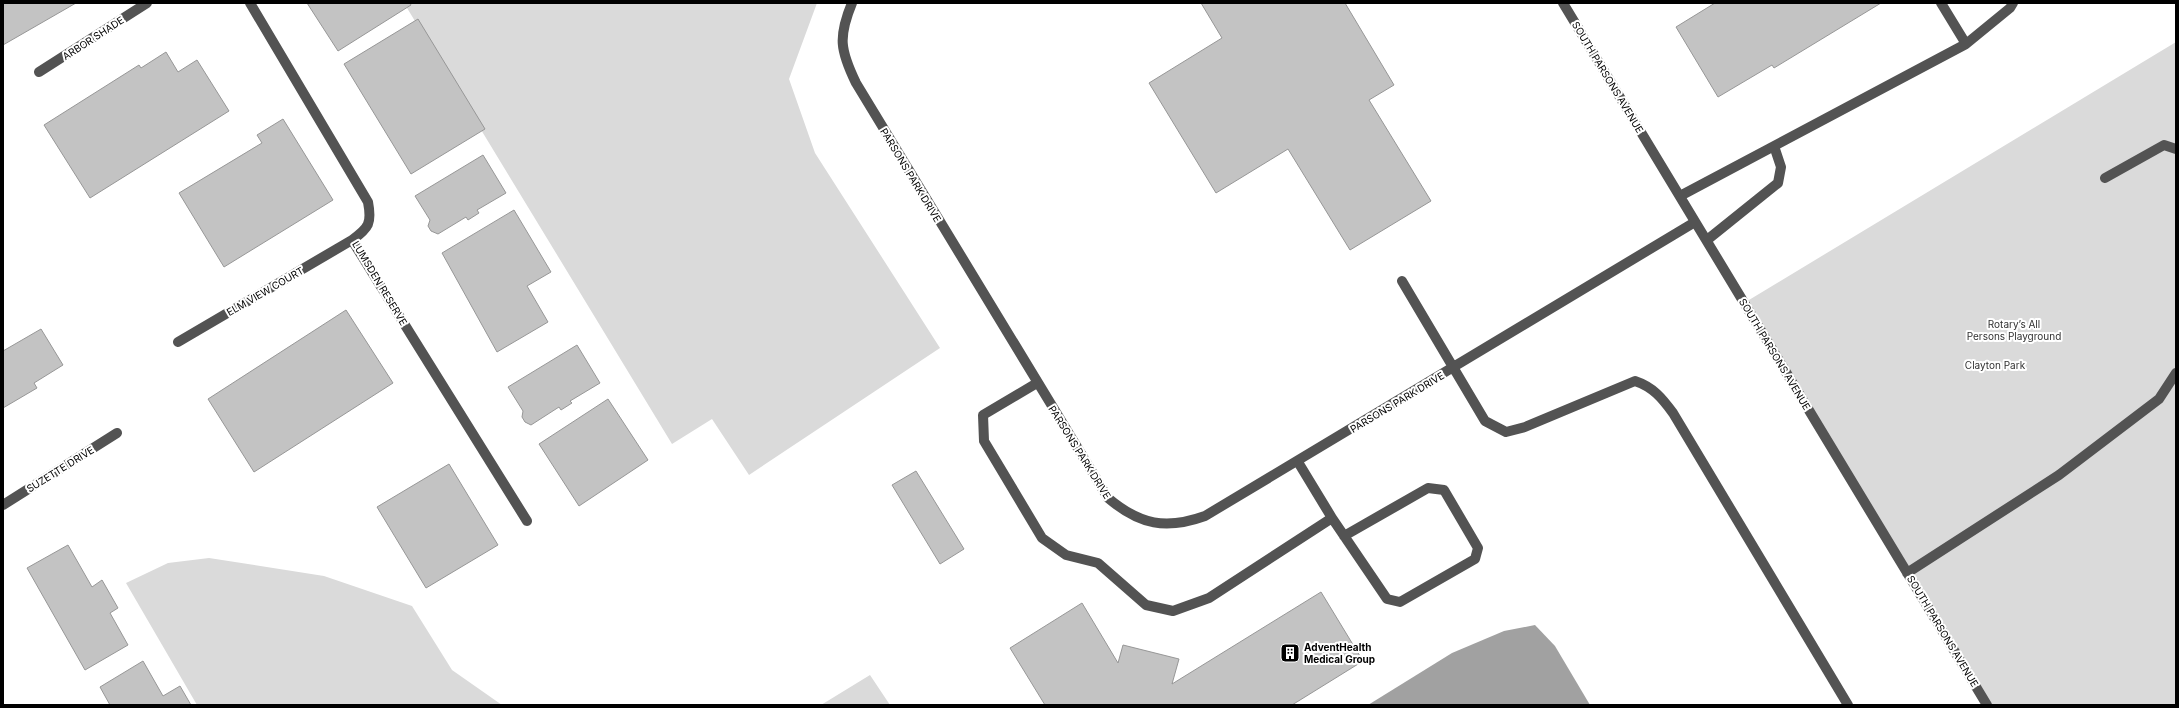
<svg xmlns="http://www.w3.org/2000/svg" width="2179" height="708" viewBox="0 0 2179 708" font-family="Inter,sans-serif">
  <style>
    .green { fill: #dadada }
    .water { fill: #a1a1a1 }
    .building { fill: #c3c3c3; stroke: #979797 }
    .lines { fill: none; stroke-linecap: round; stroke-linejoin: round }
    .minor { stroke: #535353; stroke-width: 10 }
    .labels { text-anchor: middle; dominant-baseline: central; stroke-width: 4; stroke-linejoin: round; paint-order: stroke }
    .street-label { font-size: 10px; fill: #000; stroke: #fff }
    .park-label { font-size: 10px; fill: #313131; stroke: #fff }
    .poi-label { font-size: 10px; font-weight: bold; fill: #000; stroke: #fff; text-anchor: start }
  </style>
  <rect width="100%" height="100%" fill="#fff"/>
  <path class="green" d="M404 3H817L789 79 815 153 940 348 749 475 712 419 672 444Z
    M2176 42V705H1987L1744 303Z
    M209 558 324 576 412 606 452 670 502 705H197L126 583 168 563Z
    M870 675 890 705H821Z"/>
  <path class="water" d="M1535 625 1555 646 1590 705H1368L1452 653 1504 631Z"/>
  <path class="building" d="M3 3H76L3 45Z
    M307 3H410L411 5 338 51Z
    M1201 3H1345L1394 85 1369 100 1431 201 1350 250 1288 149 1216 193 1149 83 1222 38Z
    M1715 3H1881L1774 68 1772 65 1718 97 1676 27Z
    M418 19 485 129 411 174 344 64Z
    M166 52 178 72 197 60 229 111 90 198 44 125 139 65 141 68Z
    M283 119 333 200 224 267 179 193 262 143 257 135Z
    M483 155 506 193 477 210 479 213 468 220 466 217 438 234 431 231 428 226 430 220 415 196Z
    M514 210 551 272 527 286 548 322 497 352 442 253Z
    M346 310 393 383 254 472 208 399Z
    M41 329 63 365 34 383 37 388 3 408V351Z
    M577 345 600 383 570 401 572 403 561 410 559 407 531 425 525 422 522 417 523 411 508 387Z
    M608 399 648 460 579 506 539 444Z
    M449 464 498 545 426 588 377 507Z
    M916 471 964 549 940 564 892 485Z
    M68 545 92 587 102 580 118 608 110 613 128 645 85 670 27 568Z
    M1321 592 1363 661 1292 705H1045L1010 648 1082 603 1118 663 1123 645 1179 659 1172 684Z
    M143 661 163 696 180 686 191 705H110L100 687Z"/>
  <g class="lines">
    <path class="minor" d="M250 3 368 202C372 223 369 228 352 240L527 521
      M852 3C838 37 840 50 856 83L1108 498C1140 525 1166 530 1205 516L1695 222
      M1563 3 1987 705
      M1941 3 1966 44
      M39 72 147 3
      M2105 178 2164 145 2176 149
      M1680 196 1966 44 2010 8 2013 3
      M1707 240 1778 183 1781 167 1774 146
      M1402 281 1485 421 1506 432 1525 427 1635 381C1653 387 1662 398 1673 413L1848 705
      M178 342 352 240
      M1037 383 983 415 984 441 1042 538 1066 555 1098 563 1146 605 1173 611 1209 598 1332 518 1298 462
      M3 505 117 433
      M1332 518 1387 599 1400 602 1475 559 1478 548 1444 490 1428 488 1344 536
      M1907 573 2059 475 2159 399 2176 373"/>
  </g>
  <defs>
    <g id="building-square" transform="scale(1)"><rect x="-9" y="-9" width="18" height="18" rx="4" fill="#000" stroke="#fff"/><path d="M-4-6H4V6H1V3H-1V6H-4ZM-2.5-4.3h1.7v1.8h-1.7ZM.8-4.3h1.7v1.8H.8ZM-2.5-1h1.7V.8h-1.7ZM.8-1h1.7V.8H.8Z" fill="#fff"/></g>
  </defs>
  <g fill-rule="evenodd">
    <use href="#building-square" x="1290" y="653"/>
  </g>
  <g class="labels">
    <g class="street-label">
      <text transform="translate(93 38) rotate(-33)">ARBOR SHADE</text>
      <text transform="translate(1608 77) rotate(59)">SOUTH PARSONS AVENUE</text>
      <text transform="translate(911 175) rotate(59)">PARSONS PARK DRIVE</text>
      <text transform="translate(380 283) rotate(59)">LUMSDEN RESERVE</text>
      <text transform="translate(265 291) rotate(-30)">ELM VIEW COURT</text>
      <text transform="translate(1775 354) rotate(59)">SOUTH PARSONS AVENUE</text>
      <text transform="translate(1397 402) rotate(-31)">PARSONS PARK DRIVE</text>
      <text transform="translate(1080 452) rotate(58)">PARSONS PARK DRIVE</text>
      <text transform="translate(60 469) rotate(-32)">SUZETTE DRIVE</text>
      <text transform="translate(1943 631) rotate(59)">SOUTH PARSONS AVENUE</text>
    </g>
    <g class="park-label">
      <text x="2014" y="324">Rotary’s All<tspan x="2014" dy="12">Persons Playground</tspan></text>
      <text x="1995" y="365">Clayton Park</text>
    </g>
    <g class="poi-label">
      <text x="1304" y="647">AdventHealth<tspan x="1304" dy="12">Medical Group</tspan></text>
    </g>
  </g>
  <rect width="2179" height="708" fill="none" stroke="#000000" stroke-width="8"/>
</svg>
